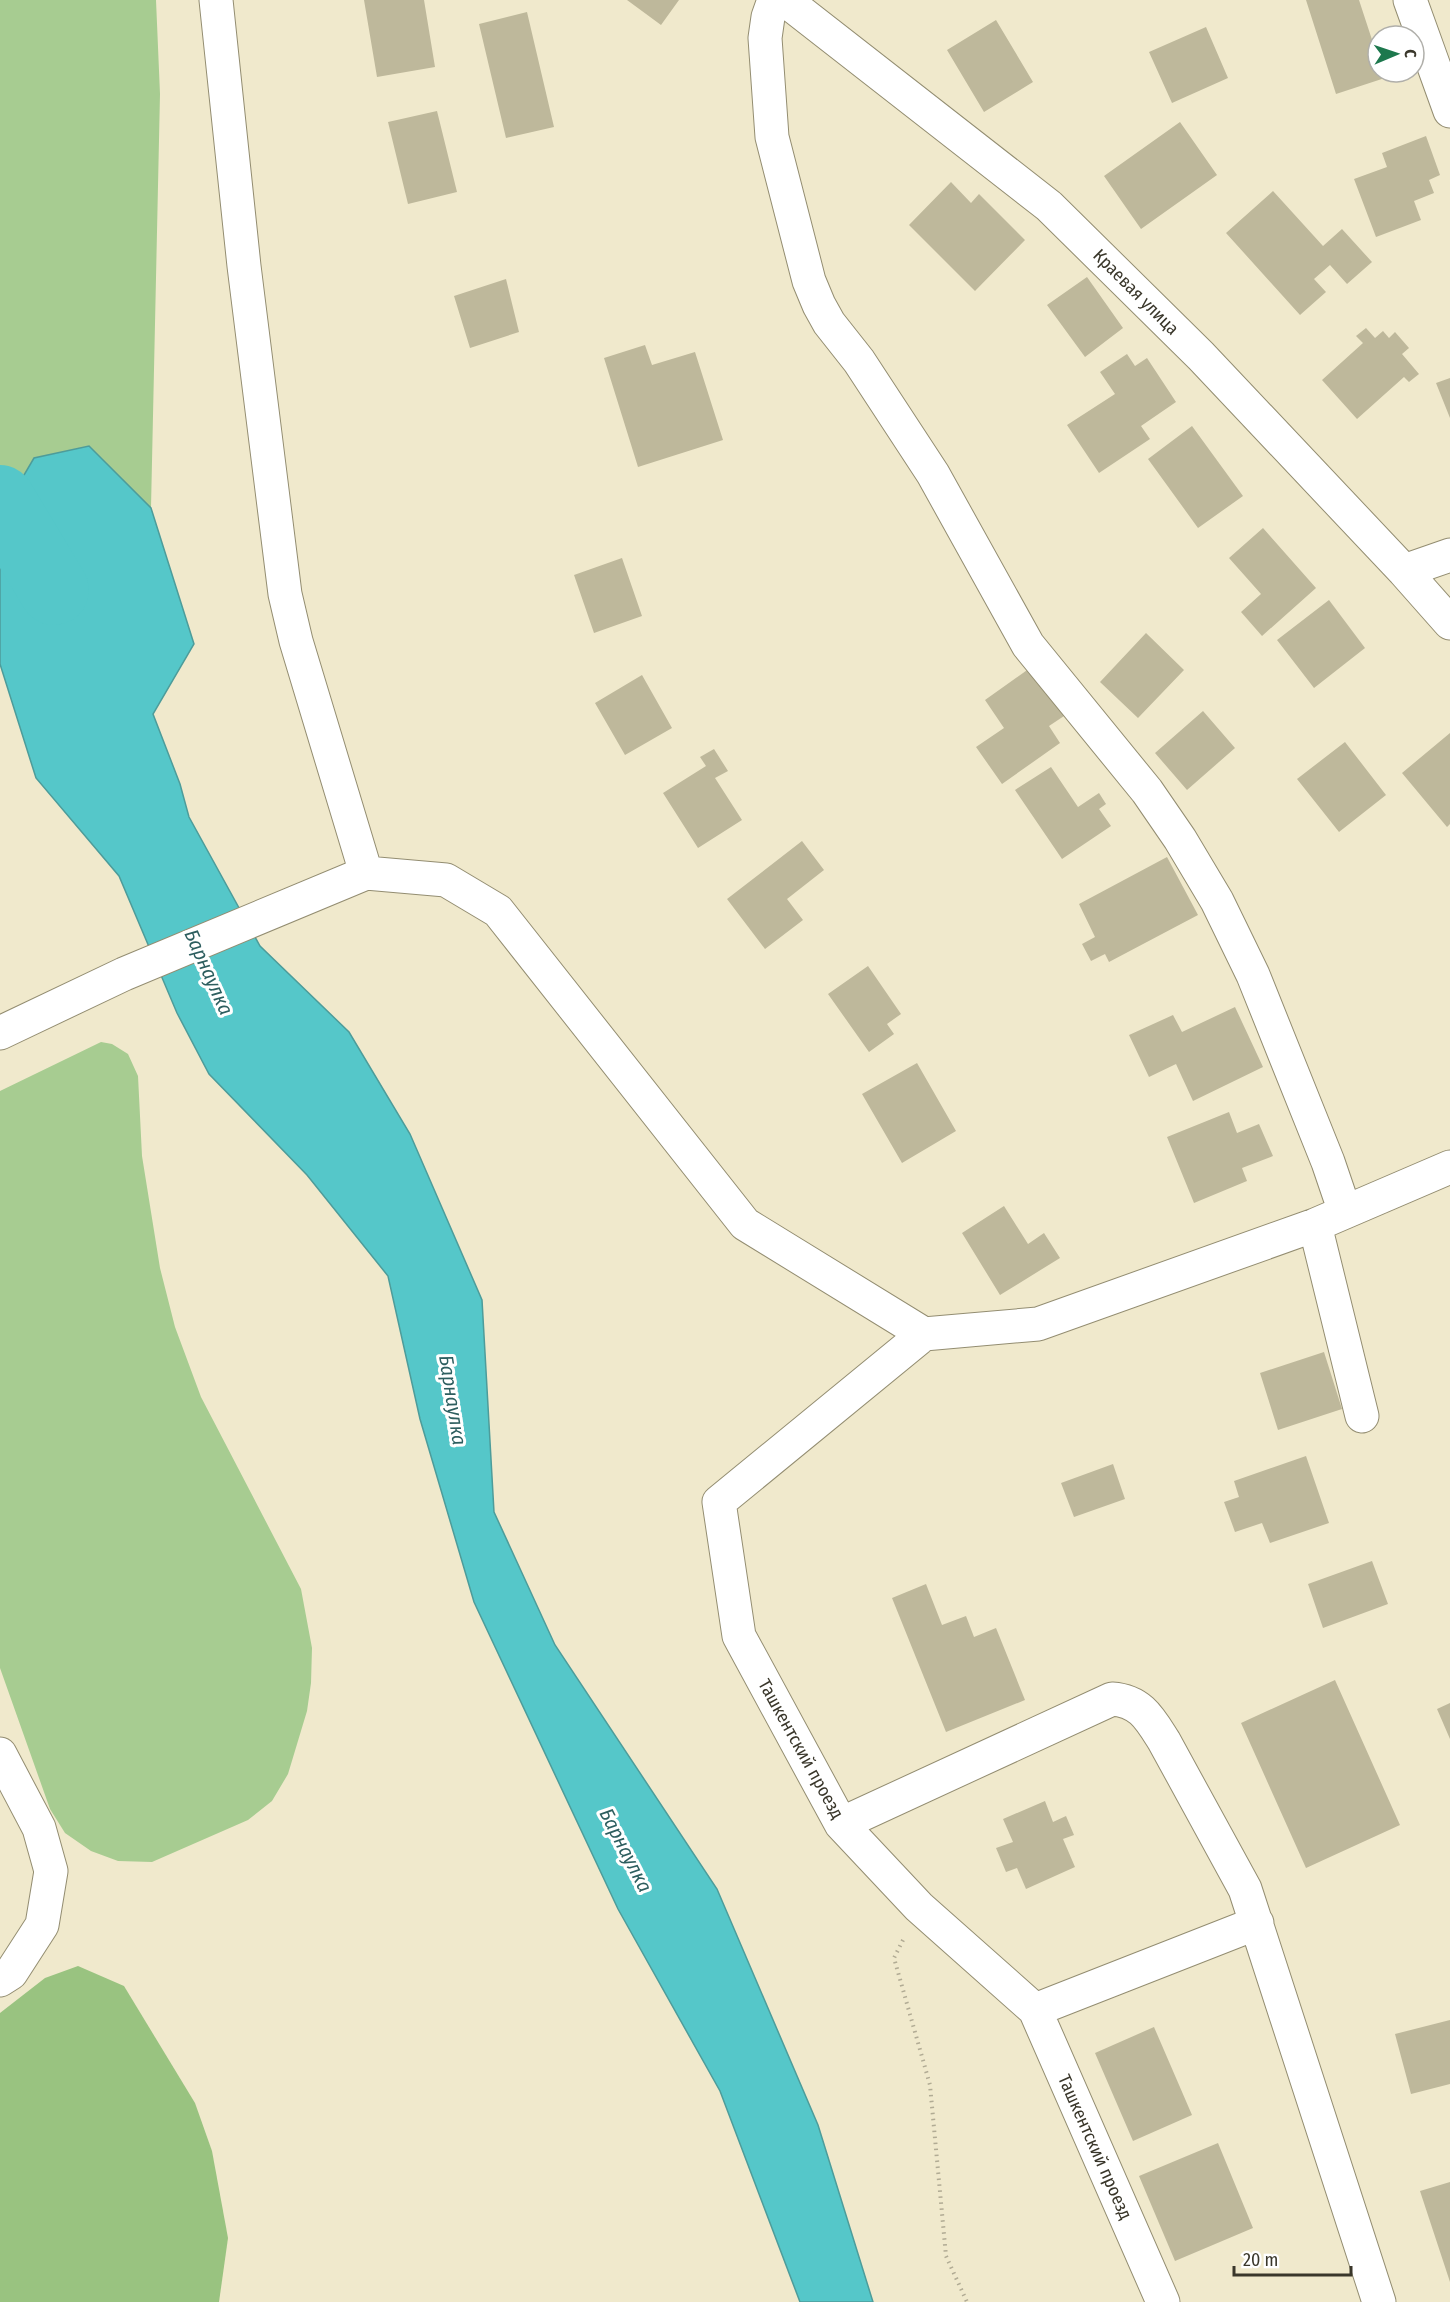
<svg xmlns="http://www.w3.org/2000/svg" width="1450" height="2302" viewBox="0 0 1450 2302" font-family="'Fira Sans Condensed',sans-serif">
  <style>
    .green { fill: #a7cc91 }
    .forest { fill: #99c380 }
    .water { fill: #55c7c9; stroke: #4d9c9a; stroke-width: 1.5 }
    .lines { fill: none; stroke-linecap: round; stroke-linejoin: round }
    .river { stroke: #55c7c9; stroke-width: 70 }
    .building { fill: #beb89b }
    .minor-casing { stroke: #938d71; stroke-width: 35 }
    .path { stroke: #b1ab94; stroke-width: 4; stroke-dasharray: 1.5 4.5; stroke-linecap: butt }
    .minor { stroke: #fff; stroke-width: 33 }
    .labels { text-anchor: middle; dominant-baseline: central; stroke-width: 6; stroke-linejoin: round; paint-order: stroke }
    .street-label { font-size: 18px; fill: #3a372b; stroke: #fff }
    .water-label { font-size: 20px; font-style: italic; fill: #2d5e5f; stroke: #fff }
  </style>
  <rect width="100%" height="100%" fill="#f0e9cc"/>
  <path class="green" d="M0 0H156L160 94 151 508 89 446 34 458 0 516Z
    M101 1042 112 1044 128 1054 138 1076 142 1156 160 1268 175 1327 201 1397 301 1589 312 1648 311 1683 307 1711 288 1774 272 1801 248 1820 152 1862 118 1861 91 1851 65 1833 50 1809 0 1668V1091Z"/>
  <path class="forest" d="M78 1966 124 1986 195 2103 212 2151 228 2238 219 2302H0V2013L45 1978Z"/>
  <path class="water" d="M89 446 151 508 194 644 153 714 180 784 189 817 260 946 349 1032 410 1134 482 1300 494 1512 555 1645 717 1889 818 2125 873 2302H800L720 2091 618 1909 474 1602 420 1419 388 1276 307 1175 209 1074 177 1013 119 876 36 778 0 664V516L34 458Z"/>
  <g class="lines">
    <path class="river" d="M0 500 54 590"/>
  </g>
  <path class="building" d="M364 0H424L435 67 377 77Z
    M627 0H679L661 25Z
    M1306 0H1359L1376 52 1378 51V72H1393L1394 75 1336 94Z
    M527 12 554 127 506 138 479 24Z
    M996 20 1033 82 984 112 947 50Z
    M1206 27 1228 78 1172 103 1149 52Z
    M437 111 457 192 408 204 388 122Z
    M1180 122 1217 175 1141 229 1104 176Z
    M1426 136 1440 175 1429 180 1434 193 1414 201 1421 220 1376 237 1354 179 1387 167 1382 153Z
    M951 182 971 203 979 194 1025 240 975 291 909 225Z
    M1273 191 1323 246 1342 229 1372 262 1347 284 1330 265 1314 279 1326 292 1300 315 1226 233Z
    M1087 277 1123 328 1085 357 1047 305Z
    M506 279 519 332 470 348 454 296Z
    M1366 328 1375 338 1383 331 1389 338 1395 332 1409 348 1402 354 1419 374 1409 382 1404 377 1357 419 1322 380 1363 343 1356 336Z
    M645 345 652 365 695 352 723 440 638 467 604 358Z
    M1127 354 1135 366 1147 358 1176 402 1141 426 1150 439 1099 473 1067 425 1115 394 1100 372Z
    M1450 378V418L1436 383Z
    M1192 426 1243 496 1198 528 1148 459Z
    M1263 528 1316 588 1262 636 1241 612 1261 594 1229 558Z
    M622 558 642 616 594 633 574 575Z
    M1329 600 1365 648 1314 688 1277 640Z
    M1146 633 1184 670 1138 718 1100 682Z
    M1030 668 1064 716 1049 726 1060 743 1002 784 976 747 1004 728 985 700Z
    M642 675 672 728 625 755 595 703Z
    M1203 711 1235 748 1187 790 1155 753Z
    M1450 733V824L1447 827 1402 773Z
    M1345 742 1386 795 1339 832 1297 779Z
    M714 749 728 771 715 778 742 820 698 848 663 793 706 766 700 757Z
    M1051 767 1078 807 1099 793 1106 804 1099 809 1111 826 1062 859 1015 790Z
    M802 841 824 870 787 899 803 920 765 949 727 899Z
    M1167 857 1198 915 1109 962 1105 954 1091 961 1082 944 1095 937 1079 904Z
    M868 966 901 1014 887 1024 894 1034 869 1052 828 994Z
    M1235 1007 1263 1067 1193 1101 1176 1064 1149 1077 1129 1035 1173 1015 1182 1032Z
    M917 1063 956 1131 902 1163 862 1094Z
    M1229 1112 1237 1133 1259 1124 1273 1156 1242 1168 1247 1181 1194 1203 1167 1137Z
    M1004 1206 1028 1244 1044 1233 1060 1258 1000 1295 962 1233Z
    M1324 1352 1342 1409 1278 1430 1260 1373Z
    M1306 1456 1329 1523 1270 1543 1262 1523 1235 1532 1224 1502 1239 1497 1234 1481Z
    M1113 1464 1125 1499 1074 1517 1061 1483Z
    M1372 1561 1388 1604 1323 1628 1308 1584Z
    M926 1584 942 1625 966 1616 974 1637 996 1628 1025 1700 946 1732 892 1598Z
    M1335 1680 1400 1825 1306 1868 1241 1723Z
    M1450 1703V1739L1437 1709Z
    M1045 1801 1053 1822 1066 1816 1074 1835 1063 1839 1075 1867 1026 1889 1017 1868 1006 1872 996 1848 1013 1842 1003 1819Z
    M1450 2020V2084L1411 2094 1395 2034Z
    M1154 2027 1192 2115 1133 2141 1095 2053Z
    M1218 2143 1253 2228 1175 2261 1139 2176Z
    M1450 2182V2282L1420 2191Z"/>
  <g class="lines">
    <g class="minor-casing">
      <path id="minor" d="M216 0 244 266 285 594 296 641 366 873
        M774 0 768 17 765 38 772 137 809 281 819 305 829 323 859 361 933 474 1028 645 1147 791 1180 839 1217 901 1253 975 1328 1162 1345 1212
        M785 0 1049 206 1201 356 1404 571 1450 623
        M1410 0 1450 111
        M1404 571 1450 555
        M0 1033 124 974 366 873 446 880 498 911 745 1224 924 1334 1038 1324 1315 1225 1450 1167
        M1315 1225 1362 1416
        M924 1334 719 1502 739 1636 841 1824 919 1907 1035 2010 1163 2302
        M0 1754 39 1828 51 1871 42 1925 11 1973 0 1980
        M841 1824 1112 1699C1141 1701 1150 1719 1164 1741L1245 1889 1379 2302
        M1035 2010 1257 1923"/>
    </g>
    <path class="path" d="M903 1940 894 1958 930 2085 946 2256 967 2302"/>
    <use href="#minor" class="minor"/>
  </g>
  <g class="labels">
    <g class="street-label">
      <text transform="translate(1136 292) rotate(45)">Краевая улица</text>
      <text transform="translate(801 1749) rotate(61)">Ташкентский проезд</text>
      <text transform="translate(1095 2147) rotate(66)">Ташкентский проезд</text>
    </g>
    <g class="water-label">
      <text transform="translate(209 972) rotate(66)">Барнаулка</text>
      <text transform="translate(453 1400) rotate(81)">Барнаулка</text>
      <text transform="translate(626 1850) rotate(63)">Барнаулка</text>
    </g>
  </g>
  <g transform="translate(1396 54) rotate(88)"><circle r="28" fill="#ffffff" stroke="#b0afaa" stroke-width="1.5"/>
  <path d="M0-4.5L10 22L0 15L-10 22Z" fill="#1d784d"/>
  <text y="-9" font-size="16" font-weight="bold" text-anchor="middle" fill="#3a372b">С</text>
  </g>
  <path d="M1234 2266v9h117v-9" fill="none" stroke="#3a372b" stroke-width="3"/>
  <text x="1243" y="2266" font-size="18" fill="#3a372b" stroke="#ffffff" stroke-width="4.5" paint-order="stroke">20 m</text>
</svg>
